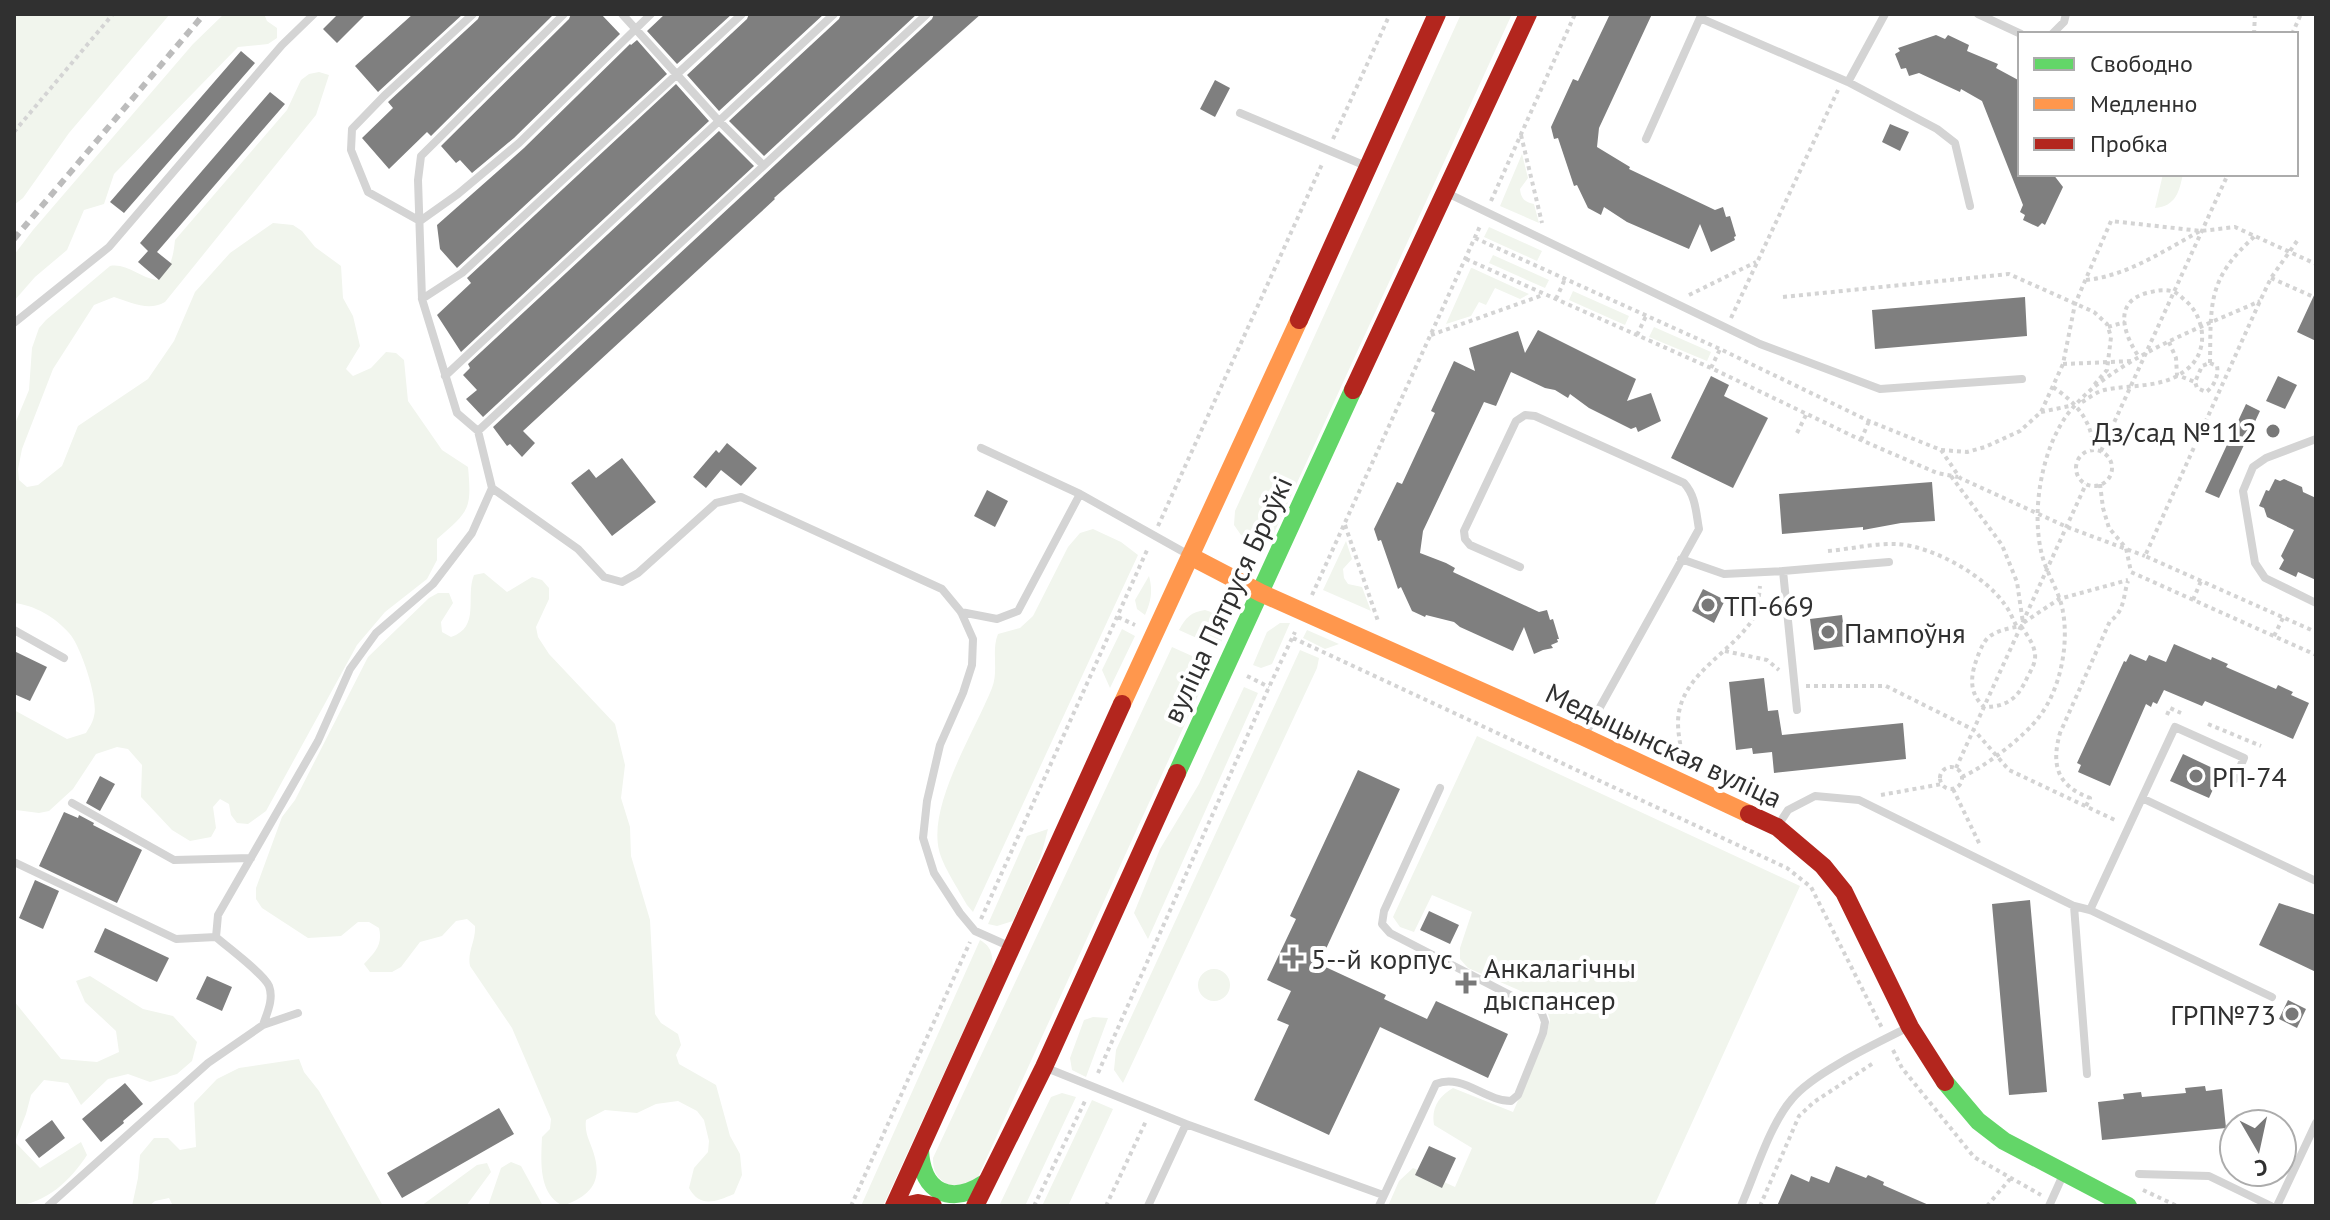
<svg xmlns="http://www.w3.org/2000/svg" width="2330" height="1220" viewBox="0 0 2330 1220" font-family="'PT Sans',sans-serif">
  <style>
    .green { fill: #f1f5ed }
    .building { fill: #7f7f7f }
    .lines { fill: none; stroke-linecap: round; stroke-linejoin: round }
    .path { stroke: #d4d4d4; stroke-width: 4; stroke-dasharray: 4 4; stroke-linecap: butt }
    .lane { stroke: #d4d4d4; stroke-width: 8 }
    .fast { stroke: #63d668; stroke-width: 18 }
    .slow { stroke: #ff974d; stroke-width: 18 }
    .jam { stroke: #b3261e; stroke-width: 18 }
    .rail { stroke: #bcbcbc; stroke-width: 6; stroke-dasharray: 8 6; stroke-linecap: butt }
    .poi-dot { fill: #787878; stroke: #fff; stroke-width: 3 }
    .labels { text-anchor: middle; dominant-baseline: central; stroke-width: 8; stroke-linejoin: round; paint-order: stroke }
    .poi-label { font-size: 28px; fill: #303030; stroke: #fff; text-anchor: start }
    .street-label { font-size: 28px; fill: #303030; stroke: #fff }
  </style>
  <rect width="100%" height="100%" fill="#fff"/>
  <path class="green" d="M14 14H170L69 133 23 198 14 205Z
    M224 14H264L267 21 277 28V38L268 44 238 47 114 174 104 204 84 210 67 250 35 277 14 301V255L33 230 193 44Z
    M1461 14H1512L1274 533 1264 541H1253L1241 535 1234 525 1235 511Z
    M319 72 329 75 316 115 165 302C148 312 131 302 114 297L94 305 53 369 22 449 18 469 19 480 27 487 38 485 62 466 78 426 148 379 174 341 195 292 230 253 273 223 293 225 302 231 315 247 341 266 343 298 353 316 360 346 346 369 353 376 371 368 386 352 396 353 404 360 408 401 442 450 468 467C472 510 469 511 437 539V560L427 579 385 612 357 645 266 811 248 824 237 823 231 815 229 804 220 799 213 807 216 828 211 837 190 841 172 830 141 797 142 765 128 749 117 747 96 754 73 789 49 811 39 813 16 810 14 807V710L67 739 86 733C89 728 93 722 94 716 99 700 80 644 69 633 55 617 34 605 14 603V426L29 390 32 348 39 328 46 320 110 266C127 263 140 278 157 280 171 267 173 259 175 240L287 110 301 80 309 74Z
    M1522 154 1528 178 1520 189C1521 199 1525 202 1534 204L1539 223 1500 206Z
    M2163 174H2183C2179 192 2176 206 2155 208Z
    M1489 227 1542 251 1537 261 1484 237Z
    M1493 255 1549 280 1545 288 1489 263Z
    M1471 268H1472L1529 294 1520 299 1495 288 1486 305 1479 302 1471 316 1446 324Z
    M1573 291 1629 316 1625 325 1569 300Z
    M1654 327 1711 352 1707 361 1649 337Z
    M1093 529 1121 542 1138 555 973 912 967 905C959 890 942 865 939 850 928 804 975 731 992 688 999 670 991 651 998 634L1020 628 1033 616 1068 547 1080 533Z
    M1346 541 1352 559 1343 569 1344 578 1348 584 1362 587 1371 611 1323 590Z
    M484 573 507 592 532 577 542 580 549 588V599L536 627 538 637 549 654 615 724 625 765 621 798 630 827 631 856 650 920 655 1014 661 1023 678 1034 681 1045 676 1055 679 1064 716 1085 730 1136 740 1154 742 1175 734 1194C715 1202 700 1208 689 1188L694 1168 708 1152 709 1141 704 1120 697 1111 678 1101 656 1104 637 1113 605 1110 586 1120C584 1135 592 1144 595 1158 602 1186 586 1197 563 1206 538 1194 541 1161 542 1137L550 1129 551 1119 512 1028 470 966C467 952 476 941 475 926L467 919 456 921 442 936 420 942 401 967 392 972H370L364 964C375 952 383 945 379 928L369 922H358L341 936 308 938 262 908 256 899V888L282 817 295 800 368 657 429 598 438 593H449L453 603 441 622 442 632 451 637C481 627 465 597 474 575Z
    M1149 576C1153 591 1151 601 1145 615L1137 609 1135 600Z
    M1205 610C1225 616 1227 630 1219 648L1179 630C1186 617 1191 612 1205 610Z
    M1280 623H1290L1272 664 1261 668 1253 665 1267 632Z
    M1122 629 1135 636 1110 688 1102 670Z
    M1307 630 1339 644 1325 649 1303 638Z
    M1172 647 1212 665 977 1179 955 1189C940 1180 933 1176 933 1158Z
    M1300 650 1319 658 1317 668 1123 1083 1114 1070 1116 1050Z
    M1244 687 1258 693 1148 939 1134 913 1160 849 1199 784Z
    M1477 736 1800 886 1654 1206H1388L1399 1181 1413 1168 1455 1187 1472 1148 1434 1125C1431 1108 1439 1096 1453 1088L1513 1112 1546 1036 1550 1020 1544 1001 1468 968 1460 959V948L1472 912 1432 895 1414 932 1400 927 1393 917Z
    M1048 829 1041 856 1013 921 997 926 988 924 1027 836Z
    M980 940C992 947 992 954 993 966L883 1206H861Z
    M1198 985a16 16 0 1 1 32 0a16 16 0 1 1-32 0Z
    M90 976 143 1009 173 1016 197 1042 192 1061 177 1074 150 1082 128 1074 108 1079 81 1105 68 1083 44 1080 31 1095 26 1114 15 1142 40 1168 81 1142 87 1155C71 1180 46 1204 14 1206V1001L61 1059 97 1062 119 1052 116 1031 85 1002 76 981Z
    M1093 1017 1108 1018 1086 1077 1072 1070 1070 1058 1084 1020Z
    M299 1059 304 1072 319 1091 383 1206H173L169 1198 155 1201 149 1206H132L138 1178 140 1155 154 1138H168L180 1150 196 1147 194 1103 217 1079 239 1068Z
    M1062 1093 1076 1097 1025 1206H999L1051 1097Z
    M1092 1100 1113 1109 1068 1206H1042Z
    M511 1162 521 1166 543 1206H488L501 1168Z
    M487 1163 491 1172 466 1206H421L477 1165Z"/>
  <path class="building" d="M338 14H366L337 43 323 29Z
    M413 14H463L378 92 355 66Z
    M480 14H554L431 136 427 132 389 169 362 138 393 108 388 102 478 19Z
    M571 14H601L620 34 514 138 472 173 460 160 456 163 441 146 569 19Z
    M665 14H732L677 64 647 31Z
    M749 14H824L719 111 687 75 747 19Z
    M841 14H917L764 156 729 121 839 19Z
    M934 14H981L774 198 775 199 523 431 535 443 522 457 510 444 507 446 493 427 932 19Z
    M1610 14H1652L1599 128 1597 147 1630 167 1629 169 1715 210 1723 207 1726 217 1730 216 1736 236 1734 237 1735 240 1711 252 1700 224 1689 249 1627 222 1604 207 1601 215 1588 208 1577 185 1574 186 1558 138 1554 139 1551 127 1573 79 1578 81Z
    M1936 35 1945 39 1948 35 1969 45 1967 51 1998 64 1996 68 2020 81V174H2053L2063 187 2045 225 2042 223 2038 227 2023 220 2025 215 2020 212 2023 205 1982 101 1961 89 1960 92 1919 73 1909 76 1906 68 1901 69 1895 54 1900 51 1898 48Z
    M637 40 667 74 457 268 440 249 437 225 524 148 630 44 631 45Z
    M241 51 255 63 124 213 110 202Z
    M1215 80 1230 88 1215 117 1200 109Z
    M676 84 709 121 461 352 437 315 471 283 467 278Z
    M270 92 285 104 157 252 172 264 159 280 138 262 148 251 140 243Z
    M1890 124 1909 132 1900 151 1882 142Z
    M719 131 754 166 483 417 466 399 477 390 463 375 470 368 468 364Z
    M2316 291V341L2297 332Z
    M2025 297 2027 336 1875 349 1872 310Z
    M1538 330 1636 379 1627 401 1651 393 1661 421 1638 432 1636 427 1631 429 1589 408 1570 394 1568 398 1555 390 1545 388 1511 372 1496 406 1484 402 1423 531 1420 553 1446 563 1455 568 1453 572 1539 612 1547 610 1550 620 1553 619 1559 639H1557L1558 642 1551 645 1553 648 1543 650 1534 654 1524 627 1513 651 1460 627 1454 622 1426 615 1425 617 1412 611 1401 587 1398 589 1381 540 1378 541 1374 529 1397 482 1402 484 1435 413 1431 411 1454 361 1475 371 1469 348 1518 331 1525 353Z
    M1711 376 1729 385 1724 396 1768 418 1733 488 1671 458Z
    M2278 376 2297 385 2285 409 2266 401Z
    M2246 404 2260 411 2219 498 2205 492Z
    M727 443 757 468 741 486 721 470 706 488 693 477 716 450 719 453Z
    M622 458 656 502 612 536 571 483 589 469 596 478Z
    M2275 479 2280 481 2284 479 2302 487 2303 492 2316 498V580L2298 572 2296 577 2279 569 2284 560 2281 556 2294 530 2267 517 2264 508 2259 506 2266 490 2269 491Z
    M1932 482 1935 521 1901 523 1863 530V527L1782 534 1779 494Z
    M987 490 1008 501 995 527 974 516Z
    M1703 589 1725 600 1714 623 1692 611Z
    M1842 615 1846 646 1814 650 1810 619Z
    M2174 644 2211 660 2212 657 2228 664 2226 667 2276 689 2278 685 2293 692 2291 695 2309 703 2293 739 2205 701 2202 706 2164 690 2157 704 2153 702 2151 707 2146 704 2110 786 2078 772 2081 765 2077 763 2124 661 2126 662 2130 654 2146 661 2149 655 2166 662Z
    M14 651 47 667 30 701 14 694Z
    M1764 678 1768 711 1778 710 1782 735 1903 723 1906 759 1774 773 1772 752 1753 754 1752 748 1736 750 1729 682Z
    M2183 754 2221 772 2209 798 2170 781Z
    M1358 770 1400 789 1319 964 1386 995 1384 999 1427 1019 1436 1001 1508 1034 1488 1078 1380 1027 1329 1135 1254 1100 1289 1025 1277 1020 1291 991 1267 980 1296 919 1290 916Z
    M100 776 115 784 100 811 86 803Z
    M64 812 78 818 79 815 94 823 93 825 142 850 117 903 39 866Z
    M35 880 59 891 43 929 19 918Z
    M2030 900 2047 1092 2009 1095 1992 904Z
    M2279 903 2316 915V972L2259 945Z
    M1429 911 1459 925 1450 944 1420 930Z
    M105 928 169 958 157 982 94 952Z
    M207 976 232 987 222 1011 196 999Z
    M2288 1000 2306 1009 2297 1028 2279 1019Z
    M125 1083 143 1104 123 1121 124 1123 101 1142 82 1119Z
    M2205 1086 2206 1091 2222 1089 2226 1128 2102 1140 2098 1102 2124 1099 2123 1094 2141 1092 2142 1097 2186 1093 2185 1088Z
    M499 1108 514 1134 402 1198 387 1173Z
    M52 1120 65 1138 39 1158 25 1140Z
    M1429 1146 1456 1158 1442 1188 1415 1175Z
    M1836 1166 1866 1178 1868 1175 1884 1182 1883 1185 1931 1206H1777L1791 1174 1809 1182 1811 1176 1829 1183Z"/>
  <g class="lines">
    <path class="path" d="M2254 34 2255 14
      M2292 34 2301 14
      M14 132 113 14
      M1521 135 1542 223
      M1333 139 1390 14
      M1491 201 1575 14
      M1475 238 1720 349 1869 421 1941 450 1960 478 2067 527 2145 556
      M2297 241 2271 278 2260 301 2145 556 2316 632
      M1466 259 1711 368 1861 440 1937 473 1958 477
      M2271 278 2316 298
      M2086 280C2127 276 2165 250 2200 231
      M1689 295 1756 262
      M1783 297 2009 274 2094 312 2107 324 2111 337 2107 370 2094 385
      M1556 299 1565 279
      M1731 318 1838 90
      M2108 327 2125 322
      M1431 335 1543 295
      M1637 335 1646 316
      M2169 342 2176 358 2177 375 2195 382
      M2210 363C2211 303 2207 279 2255 236
      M2210 363 2217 366C2219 375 2214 387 2206 392L2197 388 2195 382 2202 366Z
      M2063 364 2133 361
      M1711 368 1720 349
      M2053 387C2076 403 2091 419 2094 449
      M2082 402C2089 398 2096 392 2104 390 2132 384 2162 389 2186 370 2209 353 2206 319 2186 301 2181 297 2177 292 2171 291 2162 289 2155 291 2147 293 2112 302 2124 335 2139 357
      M2041 412 2074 405
      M1797 433 1806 415
      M1861 440 1869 421
      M2076 468a18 18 0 1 1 36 0a18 18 0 1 1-36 0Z
      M1941 450 1967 452 1985 447 2020 431 2041 412 2063 364 2075 304 2111 221 2201 231 2235 227 2316 264
      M2101 451 2228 174
      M1951 476 2002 545 2017 582 2023 623 2059 599 2128 580
      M2100 484 2103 508 2109 528 2126 548 2131 572 2316 655
      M1345 525 1378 621
      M1158 526 1323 162
      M1828 551C1851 549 1875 543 1897 544 1932 546 1986 576 2005 605 2010 611 2013 620 2017 627
      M1312 595 1481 224
      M2193 600 2201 581
      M1118 617 1135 625
      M2021 626C2027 635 2034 644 2035 654 2036 663 2031 670 2027 678 2018 698 2007 707 1984 707 1967 691 1971 673 1979 653 1982 646 1984 641 1990 636 1999 630 2010 628 2021 626Z
      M2274 636 2283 618
      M1293 638 1787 868 1811 887 1882 1028
      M1725 651 1767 660 1779 670
      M1247 676 1269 687
      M1806 686H1886L1974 730 2009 770 2117 821
      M2167 715 2170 708 2181 713
      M2208 724 2261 746
      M1683 760C1681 748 1678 735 1678 722 1679 676 1727 656 1751 622 1757 613 1759 597 1760 586
      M1940 778a11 11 0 1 1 22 0a11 11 0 1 1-22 0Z
      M1956 768 2086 484
      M1962 777C1986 766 2023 738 2039 717 2060 690 2069 646 2063 612 2060 592 2047 575 2042 555 2031 513 2041 451 2067 415 2107 361 2200 328 2260 301
      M1953 789 1980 845
      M1881 795 1942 784
      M2086 806 2090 798C2057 786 2051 765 2060 733L2110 621C2125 611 2123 596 2128 581
      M981 919 1148 548
      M1893 1050 1902 1068 1974 1157 2041 1195
      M1098 1073 1269 687 1295 632
      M2143 1190 2177 1206
      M851 1206 970 942
      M1034 1206 1086 1099
      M1106 1206 1146 1121
      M1760 1206 1799 1116 1814 1102 1875 1062
      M1987 1206 2010 1179"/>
    <path class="lane" d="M473 14 384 96 352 129 351 150 368 192 420 221 458 194 519 143 651 14
      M564 14 421 156 418 180 422 299 457 413 478 431 927 14
      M622 14 718 120 763 165
      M1978 14 2021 34
      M2052 34 2064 22 2066 14
      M1848 82 1885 14
      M1240 113 1366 166
      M1646 139 1700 18 1848 82 1937 129 1955 143 1970 206
      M1445 192 1760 344 1880 389 2022 379
      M422 299 462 273 742 14
      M14 323 109 247 282 45 314 14
      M445 376 834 14
      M2316 439 2266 458 2253 467 2243 491 2255 563 2265 578 2316 603
      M981 448 1080 494 1189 555
      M492 488 578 549 604 577 622 582 638 573 716 503 741 497 942 589 961 612 973 639 972 665 963 693 940 745 927 801 923 838 934 873 960 913 975 931 1011 947
      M1681 559 1724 574 1783 571 1889 562
      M1520 567 1470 545 1465 539 1464 531 1516 421 1525 415 1535 416 1684 483C1696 496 1696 513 1699 529L1584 736
      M1783 571 1797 710
      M961 612 997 619 1018 611 1080 494
      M14 630 64 658
      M2144 799 2316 881
      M72 803 174 860 251 858
      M1777 827 1788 810 1815 796 1859 800 2074 906 2090 910 2272 997
      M14 862 176 939 216 937
      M2074 906 2087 1074
      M2090 910 2175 727 2244 758 2235 779
      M263 1025C267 1013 274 999 269 986 264 974 227 947 216 937L218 915 318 741 350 669 376 633 433 584 472 533 492 488 478 431
      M1044 1067 1186 1124 1148 1206
      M1186 1124 1383 1195
      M2139 1174 2209 1176 2271 1206
      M48 1206 208 1063 263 1025 298 1013
      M1379 1206 1436 1084C1462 1073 1485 1101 1511 1101L1518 1095 1543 1033 1545 1022 1541 1011 1390 933 1382 924 1384 911 1440 788
      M1741 1206C1755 1174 1770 1124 1792 1099 1813 1073 1877 1043 1909 1027
      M2049 1206 2063 1175
      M2277 1206 2316 1123"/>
    <path class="fast" d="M1177 773 1353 390
      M1945 1082 1978 1121 2004 1141 2128 1206
      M920 1150C922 1192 950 1206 985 1183"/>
    <path class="slow" d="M1190 556 1261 593 1584 737 1749 814
      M1122 704 1299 320"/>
    <path class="jam" d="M1299 320 1437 14
      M1353 390 1528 14
      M1749 814 1777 827 1823 866 1844 892 1910 1027 1945 1082
      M894 1206 1122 704
      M905 1206 918 1203 933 1206
      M975 1206 1044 1067 1177 773"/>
    <path class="rail" d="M14 239 204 14"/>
  </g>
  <g class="poi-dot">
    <circle cx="2273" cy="431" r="8"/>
    <circle cx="1708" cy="605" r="8"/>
    <circle cx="1828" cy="632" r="8"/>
    <circle cx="2196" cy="776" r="8"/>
    <path d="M1289 946h8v8h8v8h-8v8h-8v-8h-8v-8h8z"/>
    <path d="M1462 971h8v8h8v8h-8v8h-8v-8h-8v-8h8z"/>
    <circle cx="2292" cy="1014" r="8"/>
  </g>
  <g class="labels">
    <g class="poi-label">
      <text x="2257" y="431" text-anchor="end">Дз/сад №112</text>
      <text x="1724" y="605">ТП-669</text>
      <text x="1844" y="632">Пампоўня</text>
      <text x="2212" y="776">РП-74</text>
      <text x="1311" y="958">5--й корпус</text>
      <text x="1484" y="967">Анкалагічны<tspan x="1484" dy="32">дыспансер</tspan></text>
      <text x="2276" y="1014" text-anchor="end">ГРП№73</text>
    </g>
    <g class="street-label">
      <text transform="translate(1227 599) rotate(-65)">вуліца Пятруся Броўкі</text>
      <text transform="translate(1664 745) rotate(25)">Медыцынская вуліца</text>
    </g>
  </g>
  <rect width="2330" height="1220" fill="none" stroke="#303030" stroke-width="32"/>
  <rect x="2018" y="32" width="280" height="144" fill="#ffffff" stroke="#acacac" stroke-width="2"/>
  <rect x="2034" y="58" width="40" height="12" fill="#63d668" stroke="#acacac" stroke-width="2"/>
  <text x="2090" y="72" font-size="24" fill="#303030">Свободно</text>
  <rect x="2034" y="98" width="40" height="12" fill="#ff974d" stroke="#acacac" stroke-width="2"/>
  <text x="2090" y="112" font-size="24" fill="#303030">Медленно</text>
  <rect x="2034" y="138" width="40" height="12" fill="#b3261e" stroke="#acacac" stroke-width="2"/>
  <text x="2090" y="152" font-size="24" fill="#303030">Пробка</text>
  <g transform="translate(2258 1148) rotate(171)"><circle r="38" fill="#ffffff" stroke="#acacac" stroke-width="2"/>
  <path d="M0-6L14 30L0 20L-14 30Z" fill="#787878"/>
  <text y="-12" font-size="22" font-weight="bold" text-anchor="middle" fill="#303030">С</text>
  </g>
</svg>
